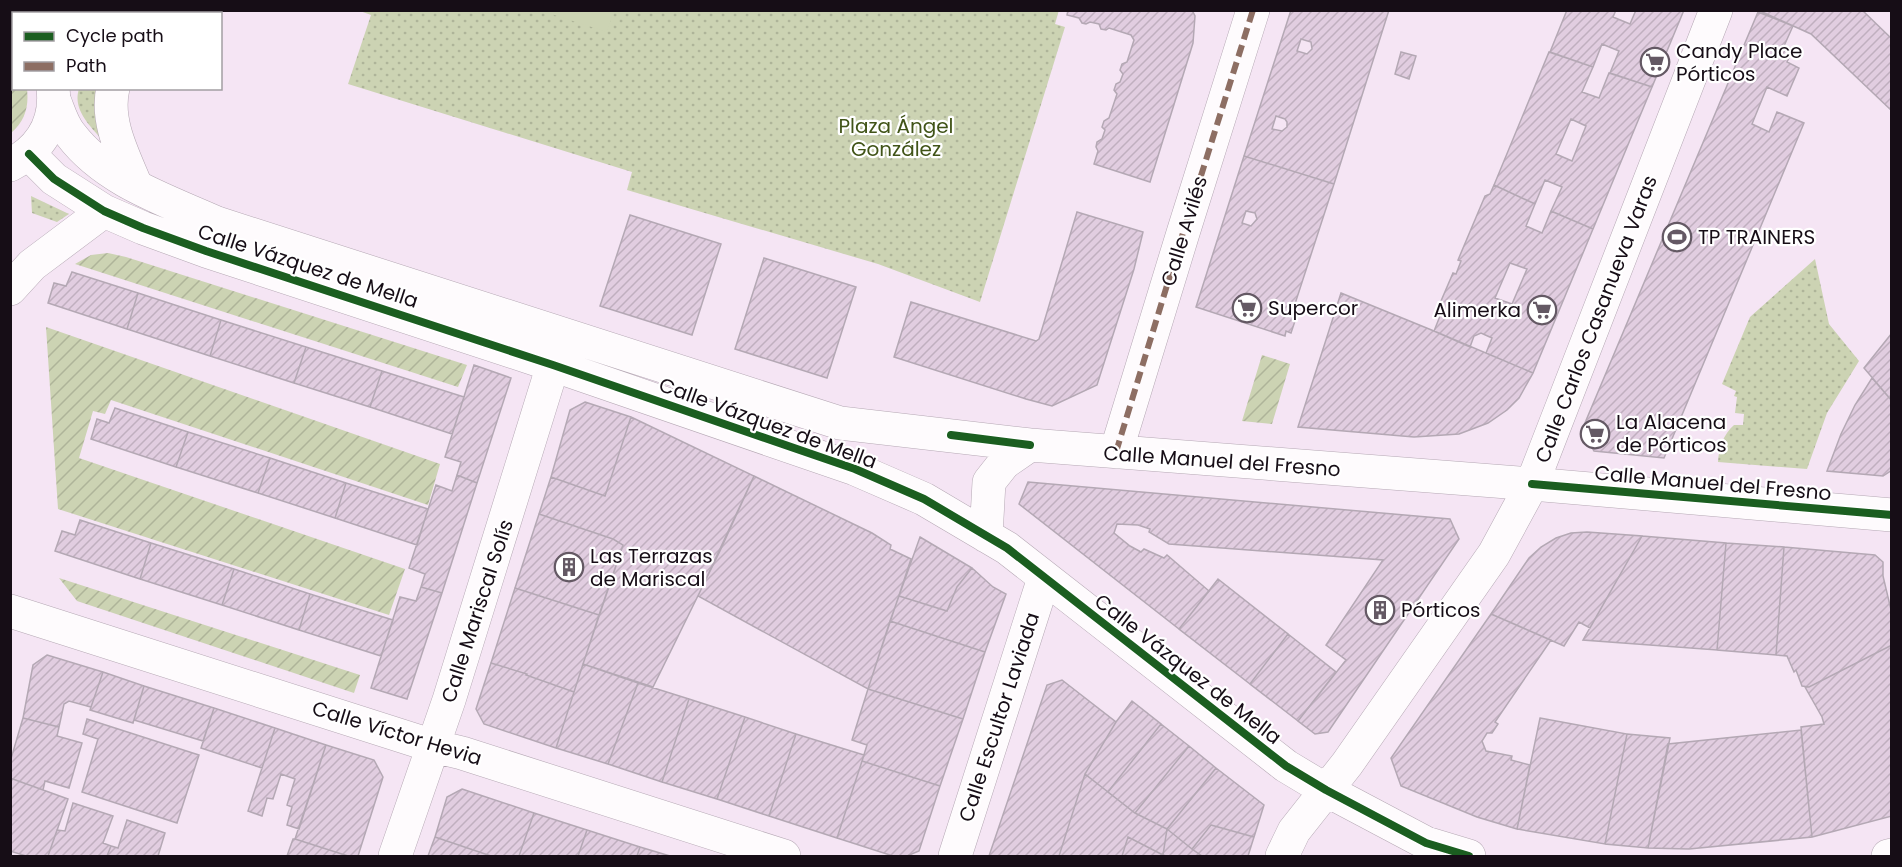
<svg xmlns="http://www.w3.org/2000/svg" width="1902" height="867" viewBox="0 0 1902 867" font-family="Poppins,sans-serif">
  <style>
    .grass { fill: url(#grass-dots) }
    .garden { fill: url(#garden-furrows) }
    .pitch { fill: #ccd3b3 }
    .building { fill: url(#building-hatch); stroke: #b4a8b4; stroke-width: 1.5; fill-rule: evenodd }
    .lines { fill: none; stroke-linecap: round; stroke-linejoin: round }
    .street-casing { stroke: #b5a8b4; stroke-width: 34 }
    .secondary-casing { stroke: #b5a8b4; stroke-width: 34 }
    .street { stroke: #fefbfd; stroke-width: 33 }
    .secondary { stroke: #fefbfd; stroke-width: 33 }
    .quiet { stroke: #8d6e63; stroke-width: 6; stroke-dasharray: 12 6; stroke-linecap: butt }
    .cycleway-casing { stroke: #fff; stroke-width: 11 }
    .cycleway { stroke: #1b5e20; stroke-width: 8 }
    .labels { text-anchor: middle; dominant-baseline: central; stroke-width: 4.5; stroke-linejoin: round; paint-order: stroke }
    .poi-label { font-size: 20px; fill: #160d16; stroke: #fff; text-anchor: start }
    .park-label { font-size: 20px; fill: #415418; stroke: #fff }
    .street-label { font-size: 20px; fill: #160d16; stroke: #fff }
  </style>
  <defs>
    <pattern id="grass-dots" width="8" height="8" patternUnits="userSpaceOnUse" patternTransform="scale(1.5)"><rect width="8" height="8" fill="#ccd3b3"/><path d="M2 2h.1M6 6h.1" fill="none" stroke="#aeb499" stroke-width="1.8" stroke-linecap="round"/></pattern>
    <pattern id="garden-furrows" width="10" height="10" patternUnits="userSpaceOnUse" patternTransform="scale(1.5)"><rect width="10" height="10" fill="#ccd3b3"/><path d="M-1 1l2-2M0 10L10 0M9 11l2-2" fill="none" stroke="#aeb499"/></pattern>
    <pattern id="building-hatch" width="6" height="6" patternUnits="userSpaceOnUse" patternTransform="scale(1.5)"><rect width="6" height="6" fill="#e1cde0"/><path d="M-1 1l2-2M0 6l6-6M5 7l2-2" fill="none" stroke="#c0afbf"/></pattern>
  </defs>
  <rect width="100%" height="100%" fill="#f5e5f4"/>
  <path class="grass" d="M1059 10 1055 24 1065 27 980 302 878 264 627 190 632 172 348 84 371 15 360 11Z
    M79 89H101L104 142C91 127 72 110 79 89Z
    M31 196 69 214 57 222 32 213Z
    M1815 259 1829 324 1859 361 1827 413 1807 469 1718 462C1719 447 1723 435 1734 425H1743L1744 414 1735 413 1737 397 1734 396 1736 391 1722 384 1750 317Z"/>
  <path class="garden" d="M10 65 13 67 14 88 27 89C29 107 25 121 11 133Z
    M108 253 126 257 467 365 458 387 75 264 91 255Z
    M46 327 440 464 428 505 111 400 105 414 93 411 79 458 405 569 389 615 58 509Z
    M1262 355 1290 364 1272 424 1242 421Z
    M59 578 360 675 354 693 77 601Z"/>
  <path class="pitch" d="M542 11H614L607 32Z"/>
  <path class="building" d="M1068 10H1192L1195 16 1193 43 1150 182 1094 164 1098 151 1096 147 1097 142 1102 139 1105 130 1102 127 1104 121 1109 118 1117 94 1114 90 1116 84 1120 82 1123 74 1120 70 1122 64 1127 62 1134 40 1131 35 1109 28 1106 30 1101 29 1099 24 1090 22 1086 24 1082 23 1079 18 1067 15Z
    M1291 10H1389L1334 184 1244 156ZM1301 39 1311 42 1312 49 1307 54 1297 51ZM1276 116 1285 119 1287 122V127L1282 131 1272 129Z
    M1567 10H1616L1613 17 1630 24 1636 10H1684L1652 87 1610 73 1619 51 1602 44 1593 67 1550 52Z
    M1758 10H1862L1892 39V111L1811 34Z
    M1758 12 1793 26 1784 46 1793 49 1787 62 1799 68 1787 96 1767 87 1752 124 1769 132 1777 112 1804 123 1664 458 1594 451 1582 430Z
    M1401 52 1416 56 1409 79 1395 74Z
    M1549 52 1593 67 1582 92 1599 98 1609 73 1652 87 1593 229 1551 211 1562 187 1545 180 1535 204 1494 185ZM1571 119 1586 126 1572 161 1556 154Z
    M1244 156 1334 184 1292 313 1297 315 1291 333 1286 331 1285 336 1196 307ZM1246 211 1255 213 1257 219 1251 226 1242 223Z
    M1494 185 1535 204 1526 226 1542 233 1551 211 1593 229 1533 373 1486 353 1492 338 1481 333 1474 336 1470 347 1434 331 1442 311 1438 308 1453 273 1456 274 1461 261 1458 260 1485 196 1490 194ZM1510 263 1527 269 1512 304 1495 298Z
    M1077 212 1143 232 1134 269 1097 385 1052 406 1026 399 894 357 911 302 1036 341 1039 339Z
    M630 215 721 244 692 335 600 306Z
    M764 258 856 287 827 378 735 349Z
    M72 272 138 293 127 329 48 303 54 283 66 286Z
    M138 293 221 320 210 356 127 329Z
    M1341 293 1434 331 1533 373 1519 398 1507 410 1488 423 1459 434 1414 437 1298 427Z
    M221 320 306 347 294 383 210 356Z
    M1892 333V401L1864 368Z
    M306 347 382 371 370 407 294 383Z
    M474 365 511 378 477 483 457 475 461 462 445 457Z
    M382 371 464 397 452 434 370 407Z
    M1872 378 1892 401V470L1883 476 1827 471 1841 434 1855 405Z
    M585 402 631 417 605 496 551 477 570 410Z
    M115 408 188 432 176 467 91 439 97 419 109 423Z
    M631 417 754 476 720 551 653 687 583 664 623 545 613 539 539 514 551 477 605 496Z
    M188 432 270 458 258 493 176 467Z
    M270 458 346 483 335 518 258 493Z
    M457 475 477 483 442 593 421 587 425 574 409 568 436 485 452 491Z
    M754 476 872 533 891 545 890 549 911 559 868 689 698 596Z
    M1028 482 1450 519 1459 539 1328 732 1315 734 1298 721 1346 660 1326 645 1383 560 1169 544 1149 532 1150 529 1138 525 1117 524 1114 533 1130 546 1141 552 1144 549 1164 558 1167 555 1209 591 1179 629 1019 504Z
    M346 483 428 509 417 545 335 518Z
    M539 514 613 539 623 545 599 615 515 588Z
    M80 520 151 543 140 579 55 551 62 531 75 535Z
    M1587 532 1642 536 1590 628 1579 622 1564 646 1491 614 1529 558 1541 547 1556 538 1571 533Z
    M1642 536 1726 543 1717 650 1583 640Z
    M920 537 972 568 957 587 947 611 899 596Z
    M151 543 234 569 222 605 140 579Z
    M1726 543 1784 547 1776 655 1717 650Z
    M1784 547 1875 555 1883 562V576L1892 614V645L1809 687 1802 686 1796 670 1794 672 1787 656 1776 655Z
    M972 568 993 587 1006 594 985 652 890 621 899 596 947 611 957 587Z
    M234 569 310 594 299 630 222 605Z
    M1218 579 1288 634 1250 684 1179 629Z
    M421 587 442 593 407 699 371 688 400 597 416 601Z
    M515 588 599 615 574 692 526 675 527 674 491 663Z
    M310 594 393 620 381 656 299 630Z
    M1491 614 1551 640 1495 722 1498 724 1492 733H1487L1482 741 1486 751 1512 756 1511 760 1530 765 1517 829 1477 817 1401 786 1391 758Z
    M890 621 985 652 963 719 868 689Z
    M1288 634 1336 672 1298 721 1250 684Z
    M1892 645V816L1812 837 1801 727 1824 724 1822 717 1805 687H1809Z
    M47 655 103 672 91 707 69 701 64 704 59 727 23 718 33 665Z
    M491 663 527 674 526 675 574 692 556 748 484 724 476 709Z
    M583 664 638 683 608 764 556 748Z
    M103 672 144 686 133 723 90 710Z
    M1062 680 1116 722 1085 774 1059 856H989L1047 685Z
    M638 683 689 699 662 782 608 764Z
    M144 686 214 708 203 741 134 720Z
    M868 689 963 719 940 786 862 761 867 745 852 740Z
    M689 699 745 717 717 799 662 782Z
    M1132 701 1161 724 1108 792 1085 774 1116 722Z
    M214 708 275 728 262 768 201 748Z
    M745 717 796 734 769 816 717 799Z
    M23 718 59 727 57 736 82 743 69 788 45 781 43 790 10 778V762Z
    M1540 718 1627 734 1605 844 1517 829Z
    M87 719 199 755 177 823 82 792 98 739 83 734Z
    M1161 724 1189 746 1135 813 1108 792Z
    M275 728 326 745 299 829 287 825 292 807 287 805 295 779 281 774 273 799 267 798 262 816 248 811Z
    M1801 730 1812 837 1689 849 1648 848 1668 744Z
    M796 734 864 755 837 838 769 816Z
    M1627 734 1670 738 1648 848 1605 844Z
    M326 745 374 760 383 777 358 856H348L295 839Z
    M1189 746 1216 768 1167 829 1135 813Z
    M862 761 940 786 919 851 907 856H893L837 838Z
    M1216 768 1264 805 1254 837 1211 825 1192 849 1167 829Z
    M1085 774 1135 813 1167 829 1163 855 1128 837 1122 856H1059Z
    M10 778 68 799 48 856H26L10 851Z
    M462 789 534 813 519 856H491L435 837 447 797Z
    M73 803 113 816 103 843 111 846 107 856H48L57 830 65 831Z
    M534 813 587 830 578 856H519Z
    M127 820 165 833 158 856H107L111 846 118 848Z
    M1211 825 1254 837 1248 856H1202L1192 849Z
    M1167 829 1192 849 1202 856H1166L1163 855Z
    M587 830 640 847 637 856H578Z
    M435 837 491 856H428Z
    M1128 837 1163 855 1166 856H1122Z
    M293 839H295L348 856H287Z
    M640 847 670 856H637Z"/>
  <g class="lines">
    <g class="street-casing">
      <path id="street" d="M157 14 162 10
        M113 88C105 122 124 156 136 186
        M55 102C59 112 63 126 71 135 106 181 166 200 217 223L840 423 1030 445 1532 484 1892 515
        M29 154 54 179 104 211 143 228 206 251 553 365 855 469 924 499 1007 548 1286 766 1326 790 1426 843 1469 856
        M10 289 32 265 104 211
        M1116 452 1183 233 1253 10
        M986 536 989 482 1004 463 1030 445
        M10 611 433 746 462 753 784 856
        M395 856 449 700 553 365
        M955 856 1044 578
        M1282 856 1294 831 1347 764 1494 554 1532 484 1716 10
        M1888 856 1892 855"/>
    </g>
    <g class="secondary-casing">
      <path id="secondary" d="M10 37 14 38
        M10 165C41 149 57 123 53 88"/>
    </g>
    <use href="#street" class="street"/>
    <use href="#secondary" class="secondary"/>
    <path class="quiet" d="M1116 452 1183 233 1253 10"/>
    <g class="cycleway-casing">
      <path id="cycleway" d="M29 154 54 179 104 211 143 228 206 251 553 365 855 469 924 499 1007 548 1286 766 1326 790 1426 843 1469 856
        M951 435 1030 445
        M1532 484 1892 515"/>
    </g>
    <use href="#cycleway" class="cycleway"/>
  </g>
  <defs>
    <g id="supermarket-ring" transform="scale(1.5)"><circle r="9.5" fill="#fff" stroke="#645964" stroke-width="1.5"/><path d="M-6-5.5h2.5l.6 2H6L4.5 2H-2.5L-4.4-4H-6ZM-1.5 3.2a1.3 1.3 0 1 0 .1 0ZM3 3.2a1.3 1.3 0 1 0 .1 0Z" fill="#645964"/></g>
    <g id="stadium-ring" transform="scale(1.5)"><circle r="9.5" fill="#fff" stroke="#645964" stroke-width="1.5"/><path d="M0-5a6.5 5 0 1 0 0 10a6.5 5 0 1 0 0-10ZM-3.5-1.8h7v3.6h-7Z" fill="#645964"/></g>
    <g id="building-ring" transform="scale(1.5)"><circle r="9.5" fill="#fff" stroke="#645964" stroke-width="1.5"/><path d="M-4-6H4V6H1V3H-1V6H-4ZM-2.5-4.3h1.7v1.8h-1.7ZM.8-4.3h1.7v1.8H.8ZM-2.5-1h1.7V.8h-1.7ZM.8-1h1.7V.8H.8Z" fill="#645964"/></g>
  </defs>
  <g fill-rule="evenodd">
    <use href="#supermarket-ring" x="1655" y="62"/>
    <use href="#stadium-ring" x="1677" y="237"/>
    <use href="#supermarket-ring" x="1247" y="308"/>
    <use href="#supermarket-ring" x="1542" y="310"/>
    <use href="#supermarket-ring" x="1595" y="434"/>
    <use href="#building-ring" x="569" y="567"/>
    <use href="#building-ring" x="1380" y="610"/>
  </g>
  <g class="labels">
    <g class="poi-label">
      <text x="1676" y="51">Candy Place<tspan x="1676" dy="23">Pórticos</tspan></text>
      <text x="1698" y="237">TP TRAINERS</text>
      <text x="1268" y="308">Supercor</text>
      <text x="1521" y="310" text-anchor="end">Alimerka</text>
      <text x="1616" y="422">La Alacena<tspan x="1616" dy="23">de Pórticos</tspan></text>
      <text x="590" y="556">Las Terrazas<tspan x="590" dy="23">de Mariscal</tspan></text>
      <text x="1401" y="610">Pórticos</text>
    </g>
    <g class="park-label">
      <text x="896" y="126">Plaza Ángel<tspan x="896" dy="23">González</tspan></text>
    </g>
    <g class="street-label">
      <text transform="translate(1184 231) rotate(-73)">Calle Avilés</text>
      <text transform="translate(308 266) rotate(18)">Calle Vázquez de Mella</text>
      <text transform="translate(1596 319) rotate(-69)">Calle Carlos Casanueva Varas</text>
      <text transform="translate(768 423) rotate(20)">Calle Vázquez de Mella</text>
      <text transform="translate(1222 461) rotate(4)">Calle Manuel del Fresno</text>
      <text transform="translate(1713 483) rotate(5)">Calle Manuel del Fresno</text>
      <text transform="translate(477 611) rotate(-72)">Calle Mariscal Solís</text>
      <text transform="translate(1188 669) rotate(38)">Calle Vázquez de Mella</text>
      <text transform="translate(999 717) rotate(-72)">Calle Escultor Laviada</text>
      <text transform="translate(397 733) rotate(17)">Calle Víctor Hevia</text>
    </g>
  </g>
  <rect width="1902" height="867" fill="none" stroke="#160d16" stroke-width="24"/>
  <rect x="12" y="12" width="210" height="78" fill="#ffffff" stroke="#a29ea2" stroke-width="1.5"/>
  <rect x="24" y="32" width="30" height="9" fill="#1b5e20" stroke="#a29ea2" stroke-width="1.5"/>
  <text x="66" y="42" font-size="18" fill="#160d16">Cycle path</text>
  <rect x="24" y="62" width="30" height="9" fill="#8d6e63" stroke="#a29ea2" stroke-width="1.5"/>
  <text x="66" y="72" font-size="18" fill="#160d16">Path</text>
</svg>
